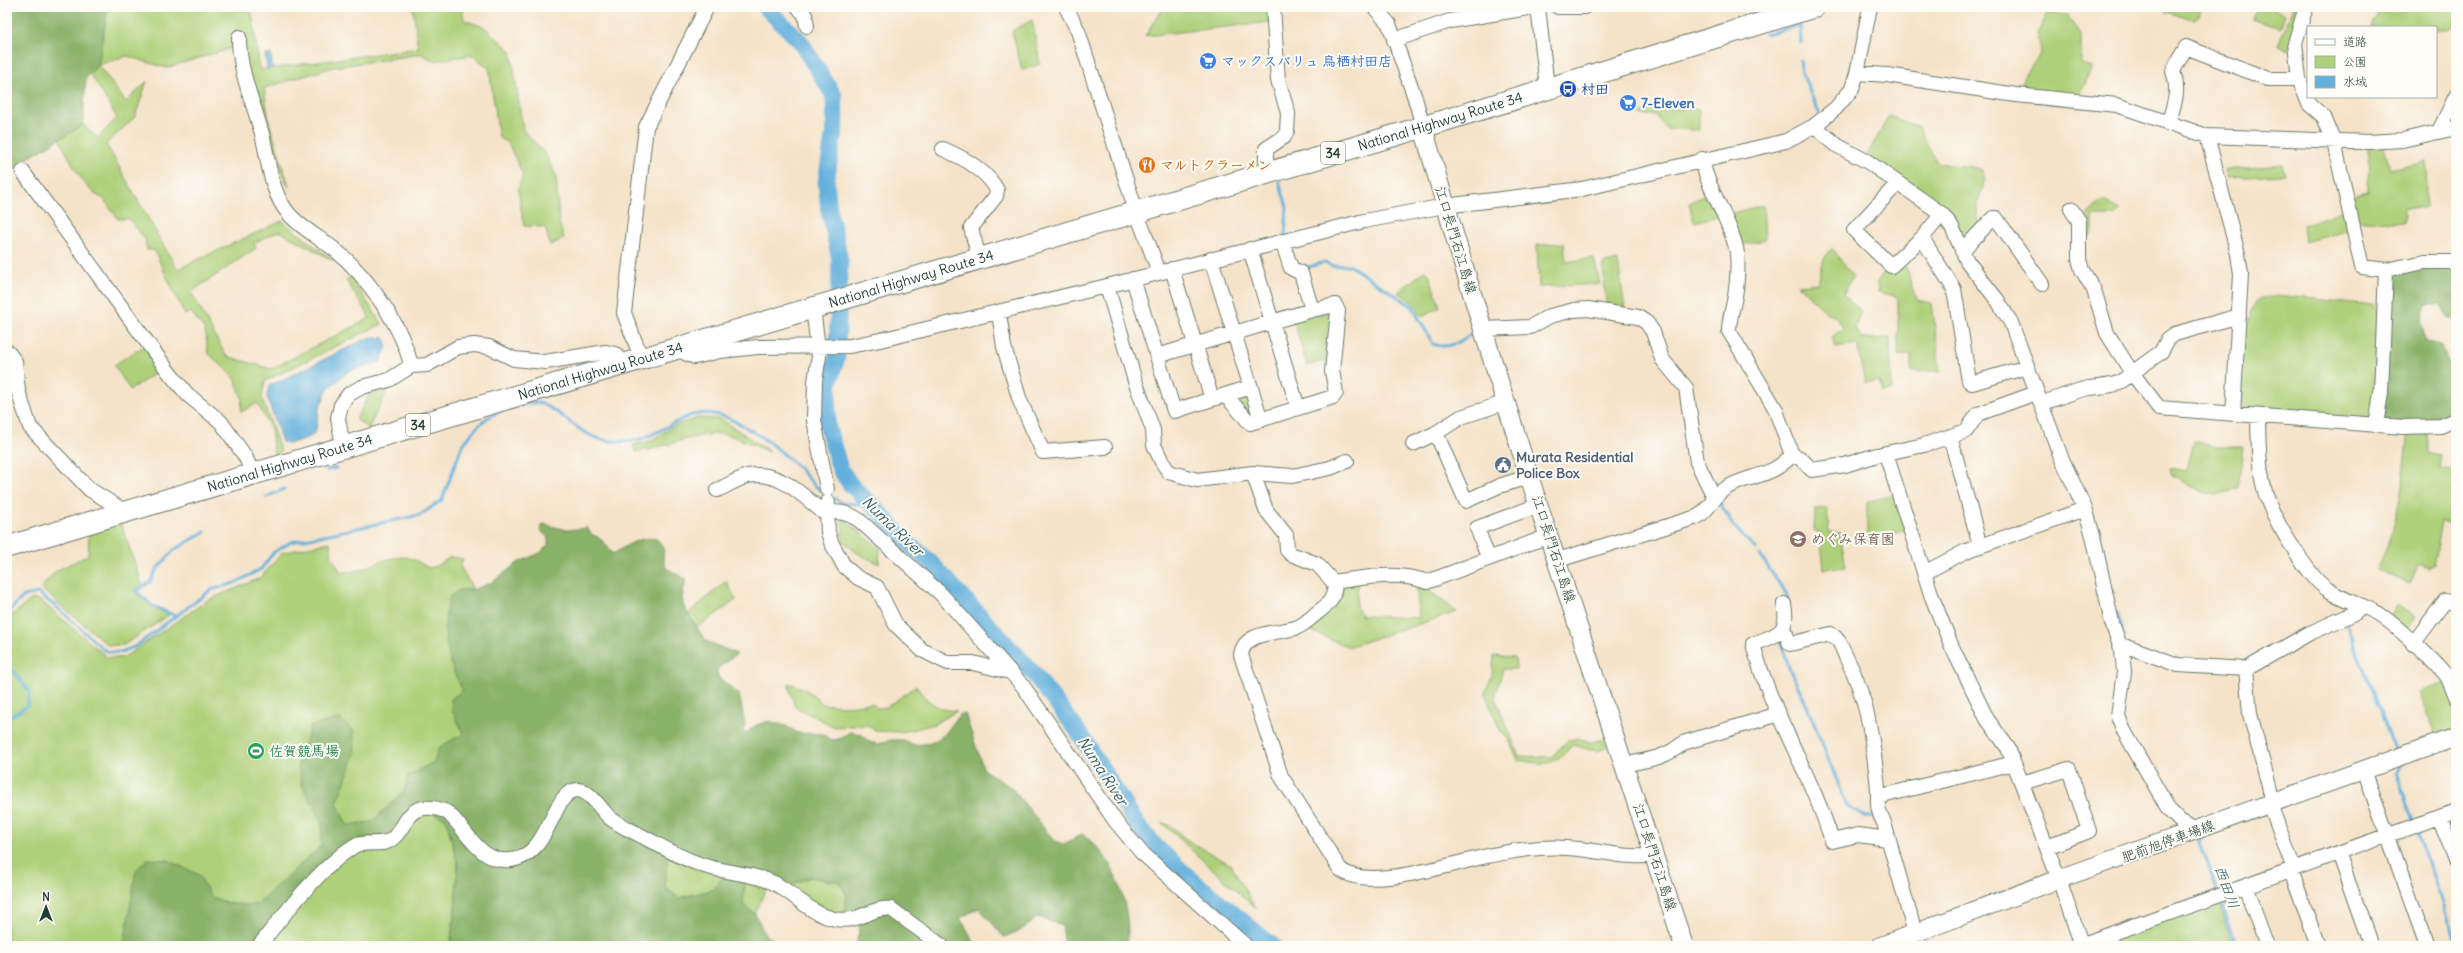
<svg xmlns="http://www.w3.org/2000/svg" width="2463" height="953" viewBox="0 0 2463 953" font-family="Delius,'Klee One',sans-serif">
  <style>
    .green { fill: #aed079; stroke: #668656 }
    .forest { fill: #8ab269; stroke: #54784e }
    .water { fill: #63b0dc; stroke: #417688 }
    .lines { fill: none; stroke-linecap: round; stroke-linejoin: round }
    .stream { stroke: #63b0dc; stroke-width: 3 }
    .river { stroke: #63b0dc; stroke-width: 17 }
    .minor-casing { stroke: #6a7768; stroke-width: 16 }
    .major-casing { stroke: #6a7768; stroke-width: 20 }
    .highway-casing { stroke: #6a7768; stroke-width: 23 }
    .minor { stroke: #fff; stroke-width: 14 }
    .major { stroke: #fff; stroke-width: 18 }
    .highway { stroke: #fff; stroke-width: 21 }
    .labels { text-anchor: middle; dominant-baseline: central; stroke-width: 4; stroke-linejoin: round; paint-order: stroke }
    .shield { fill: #fdfcf7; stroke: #62766e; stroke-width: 1 }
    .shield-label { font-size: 13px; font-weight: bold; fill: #1f3d34 }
    .shop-label { font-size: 14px; font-weight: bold; fill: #366cbe; stroke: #fdfcf7; text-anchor: start }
    .transit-label { font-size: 14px; font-weight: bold; fill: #164399; stroke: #fdfcf7; text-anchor: start }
    .street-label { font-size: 14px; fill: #1f3d34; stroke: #fdfcf7 }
    .food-label { font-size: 14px; font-weight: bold; fill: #c56008; stroke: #fdfcf7; text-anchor: start }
    .service-label { font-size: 14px; font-weight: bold; fill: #4e5e75; stroke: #fdfcf7; text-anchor: start }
    .education-label { font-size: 14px; font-weight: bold; fill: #785e54; stroke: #fdfcf7; text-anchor: start }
    .leisure-label { font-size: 14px; font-weight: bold; fill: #27864d; stroke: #fdfcf7; text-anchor: start }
    .water-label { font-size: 15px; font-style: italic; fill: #336066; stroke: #fdfcf7 }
  </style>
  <rect width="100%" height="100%" fill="#fdfcf7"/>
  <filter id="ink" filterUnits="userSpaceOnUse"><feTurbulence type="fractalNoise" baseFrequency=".025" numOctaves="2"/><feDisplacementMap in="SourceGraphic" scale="8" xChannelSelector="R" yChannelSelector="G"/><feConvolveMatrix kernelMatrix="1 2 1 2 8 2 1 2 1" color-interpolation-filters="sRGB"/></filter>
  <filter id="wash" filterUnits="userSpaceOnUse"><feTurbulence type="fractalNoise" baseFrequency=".012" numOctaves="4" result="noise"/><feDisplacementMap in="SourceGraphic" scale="16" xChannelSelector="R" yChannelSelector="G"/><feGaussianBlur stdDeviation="0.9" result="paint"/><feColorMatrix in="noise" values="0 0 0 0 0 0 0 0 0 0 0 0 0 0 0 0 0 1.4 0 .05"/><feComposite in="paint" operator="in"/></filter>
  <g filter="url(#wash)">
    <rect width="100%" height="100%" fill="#f5e3c9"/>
    <path class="green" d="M108 7H251L260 70 418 48 413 7H462L464 20 484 27 511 51 523 130 545 154 556 175 559 222 564 239 550 245 545 227 524 226 518 189 523 175 508 143 499 138 489 68 472 55 434 61 421 54 334 67 264 88 269 122 289 187 271 148 239 46 166 68 127 56 98 65 126 102 147 81 135 117 106 144 177 269 282 221 334 261 279 231 254 243 256 248 191 292 226 356 271 369 370 318 346 280 350 277 382 324 265 381 262 398 281 452 274 456 271 429 257 403 241 412 242 398 235 378 208 353 205 330 191 312 185 315 154 250H147L145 239 129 219H118L103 198C84 193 68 154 59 138L83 125 98 138 117 118 90 73 98 65Z
      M1164 7H1268L1270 22 1145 36Z
      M2164 7H2201L2200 15 2194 19 2165 13Z
      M2256 7H2268L2285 14 2280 28 2252 19Z
      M2293 7H2303L2290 50 2278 46Z
      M2385 7H2456V25L2448 30H2436V27H2371L2373 21Z
      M2048 13 2067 15 2081 36V64L2092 67 2079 98 2020 92C2022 86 2022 78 2026 73 2038 56 2045 56 2037 34Z
      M1032 20 1040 64 1022 70 1012 31Z
      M1649 108 1699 109V130L1666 129 1656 115H1640Z
      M1889 116 1918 127 1937 162C1952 167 1968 164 1982 170L1985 179 1977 207 1980 226 1965 246 1867 155Z
      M2384 145 2390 170 2425 162 2427 184 2426 208 2404 207V223L2354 219 2349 197 2368 192 2369 146Z
      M2282 165 2285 175 2227 178 2225 170Z
      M1707 194 1719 216 1694 222 1689 203Z
      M2103 200 2119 210 2115 216H2094L2091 235 2085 236 2082 220Z
      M1763 205 1765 240 1740 245 1729 214Z
      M2344 210 2350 230 2305 242 2303 225Z
      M1564 243 1566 262 1594 258 1600 284 1539 287 1537 245Z
      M1832 248 1853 277 1843 294 1861 311 1855 328 1863 339 1890 338 1892 389 1882 392 1879 381 1865 383 1857 344 1835 347 1832 337 1843 328 1837 317 1827 313 1798 285 1818 283 1824 259Z
      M1618 261 1625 310 1606 307 1603 263Z
      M1906 267 1916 300 1932 303 1940 371H1911V355H1898V297L1878 292 1877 282 1887 268 1893 273Z
      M1425 271 1429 274 1440 307 1422 316 1413 303 1398 292Z
      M2275 295 2374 305 2378 312 2374 414 2367 420 2245 409 2238 403 2244 330 2256 302Z
      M1334 312 1331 359 1307 366 1293 318Z
      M144 346 160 370 130 390 114 365Z
      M389 388 368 429 356 419 369 395Z
      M1246 392 1257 416 1250 419 1234 395Z
      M698 418 721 419 770 452C758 448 735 435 723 434 692 433 666 448 636 452L633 445 650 441 676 425Z
      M2409 431 2428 432V453L2441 456 2439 469 2456 470V527L2442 522 2434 565 2428 569 2418 565 2410 584 2377 571C2398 526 2404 479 2409 431Z
      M2194 441 2217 447H2243L2238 489 2216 495 2203 492 2172 476 2170 468 2185 471Z
      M1896 494 1906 530 1867 542V502Z
      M1827 508 1829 532 1840 533 1846 567 1824 569 1820 533 1814 532 1815 509Z
      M842 518 880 548 879 564 857 553 843 541Z
      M120 521 142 584 133 590 151 606 169 615 124 645H108L40 588 56 571 88 555 89 531Z
      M330 542 332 558 341 572C364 574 386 553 409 558 415 559 423 565 429 568L439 565 450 557 463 559 460 566 472 587V590H460L519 698 401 820 432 813 446 818 458 865 455 910 450 946H253L256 905 231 904 211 897 126 946H7V619L32 599 41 601 107 657 123 658 208 600 260 578 282 553Z
      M726 581 736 600 698 627 693 622 688 614Z
      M1416 581 1457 612 1348 647 1305 628 1340 585 1358 582 1356 607 1362 616 1419 618Z
      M2397 605 2415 617 2406 631 2389 615Z
      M1494 656 1515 658 1516 669H1503L1495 697 1519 756 1551 757 1567 741 1578 738 1590 742 1604 740 1607 748 1596 751 1573 745C1549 768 1550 765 1518 760L1509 740 1500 730 1485 693 1492 675Z
      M788 683 805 689 823 704 845 706 872 703 877 708 887 707 916 686C927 702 937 710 957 711L932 725 902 732 877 731 866 725 835 727 795 707Z
      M2446 683 2456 705V734L2437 740 2418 692Z
      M1161 822 1169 825 1186 839 1231 865 1255 908Z
      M679 853 786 887 810 877 840 882 860 926 813 918 768 884 755 914 743 905 713 890 679 898 665 887 667 860Z
      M2218 900 2234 946H2091Z"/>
    <path class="forest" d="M7 7H108L98 65 86 78 83 125 20 163 7 179Z
      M2456 266V319L2447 317 2441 304H2426L2422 323 2426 342 2442 345 2450 368 2446 419 2429 423 2383 420 2389 275 2426 267Z
      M543 524 567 530 587 528 591 534 600 538 613 554C628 545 639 536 657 539L664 548 663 557 666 568 686 579 682 598 684 607 693 622 706 641 737 654 718 668 717 672 719 678 739 694 745 725 743 731 745 734 756 725 769 721 786 726 798 733 823 734 830 740 839 739 850 732 862 734 869 742 879 744 890 740H904L914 745 931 743 944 735 960 714H965L984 770 1012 788 1054 841 1064 844 1082 834C1089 840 1098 846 1103 854 1121 879 1131 916 1127 946H1065L1062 926 1038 917 1020 931 1004 937 979 908 960 918 975 943 974 946H856L860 926 856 914 844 910 847 896 840 882 810 877 786 887 679 853 667 861 665 888 679 898 713 890 724 875 745 883 743 905 755 914 766 936 788 946H450L455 910 458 865 446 818 432 813 401 820 392 836 358 839 253 946H124L136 870 148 859 168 860 199 875 211 897 231 904 256 905 321 846 322 823 302 785 298 764 311 726 340 719 353 730 355 754 337 803 347 825 372 822 404 791 408 776 434 762 439 747 463 734 453 712 451 699 463 690C447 664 439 625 451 595L460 590H472L491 583 519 562 540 553 548 545V538L540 530Z"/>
    <path class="water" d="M271 54 273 68 267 69 265 55Z
      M384 337 387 346 380 362 349 371 328 388 319 408 316 430 312 436 289 444 282 442 267 397 269 386 366 339Z"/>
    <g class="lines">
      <path class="stream" d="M1764 10V7
        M1766 34 1800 25 1801 43
        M1800 60 1802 73 1819 113
        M1279 181 1287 207 1285 236
        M1302 269 1325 262 1332 266 1349 265 1412 306 1433 344C1449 350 1459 342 1473 333
        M520 405C526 405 532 402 538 403 551 403 579 434 600 439 611 442 629 442 640 439 671 431 689 402 728 418 752 429 778 448 797 466 806 474 813 487 823 492
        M327 470 336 468
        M266 497 284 489
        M831 497 843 503 870 505
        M1720 503 1734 527 1756 549
        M1760 555 1787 595 1788 602
        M2116 611 2122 631
        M8 612 24 596 38 593 59 609 104 650C117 655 124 651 136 646L211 590 235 583 261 569 274 552 291 542 420 515 442 500 462 446 476 428 487 418 503 410
        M176 616 153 606 136 591 150 582 156 570 174 550 205 532
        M2346 623 2396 752
        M1780 641 1790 670 1804 699 1847 805 1864 816 1876 818
        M7 663 30 692 27 706 7 719
        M2399 766 2396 772 2413 821
        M2185 816 2197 822
        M2416 829 2456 940
        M2203 836 2199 843 2218 892
        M2220 899 2237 946
        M1924 936 1927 946"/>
      <path class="river" d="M765 7 800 41 834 96 835 125 826 182 829 210 840 260 837 357 829 383 827 425 840 469 851 485 881 514 903 539 929 561 1034 674 1077 730 1139 827 1157 848 1186 875 1273 946"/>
    </g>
  </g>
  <g filter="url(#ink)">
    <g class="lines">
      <g class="minor-casing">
        <path id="minor" d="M798 7 805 15 807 26
          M1066 7 1078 31 1136 211 1159 272
          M1374 7 1389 24 1415 98 1423 127
          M1538 7 1547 88
          M1558 7H1584
          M2306 7 2295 43 2299 79 2309 104 2324 117 2334 142 2362 267 2386 270 2425 262H2456
          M239 37C239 72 253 101 262 134 269 161 270 192 289 214 301 228 320 238 334 249 366 274 403 327 411 366
          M1394 40 1450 21 1535 7
          M1857 73 1887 75 2016 95 2117 105 2207 136 2368 142 2402 140 2456 128
          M2168 124C2174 105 2180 91 2173 71L2186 47 2268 79H2299
          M1814 126 1838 146 1868 162 1942 214 1952 227 1967 261 1998 301 2011 323 2061 457 2086 511 2093 536 2112 623 2122 651 2124 672 2118 716 2124 731 2169 810 2180 821 2197 831
          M2439 131 2456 96
          M2207 136 2238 254 2241 274 2233 414
          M943 149C962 157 987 171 997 190L996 196 971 228 979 258
          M1702 159C1708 191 1729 217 1736 248 1739 259 1737 289 1734 301 1732 312 1729 319 1729 331L1775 408 1792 455 1800 458 1812 470 1845 465 1877 455 1924 445 1966 431 1978 414 2036 393
          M23 172 171 375 188 395 221 422 245 456 253 474
          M1270 172 1266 160V149L1284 137 1287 131 1288 113 1278 80 1273 7
          M1898 183 1854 230 1891 266 1922 238 1942 214
          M2071 209 2079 221V259L2082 270 2094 290 2107 333 2132 373 2161 352 2168 339 2175 334 2239 316
          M1922 238 1954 289 1969 381 1972 383 2027 367
          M1250 249 1298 408
          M1962 251 1993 218H1996L2042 284
          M1211 259 1261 420
          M1172 269 1212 399
          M1133 279 1174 411 1251 387
          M1107 286 1135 381 1153 430 1154 445 1162 462 1169 472 1197 480 1253 473 1292 476 1330 468 1347 461
          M813 308 819 356 815 381 814 420 827 489
          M999 313 1004 347 1020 401 1043 452 1105 447
          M1483 329 1530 327 1550 316 1574 310 1588 309 1638 317 1647 323 1653 332 1662 359 1686 388 1697 462 1715 499
          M678 347 685 353 695 357 720 351 758 347 850 346 880 340 1107 286 1364 221 1445 206 1582 189 1786 141 1814 126 1836 108 1852 89 1857 73 1870 7
          M7 351 15 361 18 390
          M1157 356 1312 310 1301 273 1291 268 1282 241
          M641 357 624 313 646 127 707 7
          M7 376 18 391 30 427 89 489 124 511
          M1225 395 1250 423 1333 397 1336 393 1332 371 1338 311 1335 305 1312 310
          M2041 403C2058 399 2073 391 2089 388 2110 385 2115 388 2132 373L2159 408 2404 427 2441 426 2456 419
          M2258 416C2259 477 2260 500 2296 552 2305 565 2314 580 2327 589 2343 601 2362 604 2379 614 2393 623 2439 664 2448 678 2451 684 2453 691 2456 697
          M2376 425 2381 393 2386 270
          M1436 433 1466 501 1499 486 1531 476
          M1950 436 1980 546
          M1413 444 1436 433 1461 417 1507 402
          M343 447 338 418 341 405 349 394 362 387 389 380 411 366 427 365 458 347 474 345 489 347 514 359 545 362 606 352 615 354 622 363
          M1886 454 1932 597 1952 647 1987 719 2008 748 2059 879 2082 946
          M1253 473 1266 510 1286 535 1287 550 1291 554 1317 564 1335 584
          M717 490C727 486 737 479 748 476 778 469 803 496 823 512L827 513 828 532 831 542 844 566 858 578 877 587 896 625 922 650 948 663H973L1010 672
          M828 502 827 513C840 511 848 513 859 520L941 594 1023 686 1116 822 1141 852 1246 946
          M1549 536 1427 582C1398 571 1370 577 1339 581L1335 584C1334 599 1329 604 1318 612 1312 617 1305 624 1298 627 1280 634 1244 630 1241 655L1281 776 1340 869C1366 892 1450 864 1483 857 1511 851 1539 846 1567 848 1597 849 1624 860 1654 855
          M1488 557 1477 528 1539 505
          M1558 560 1697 517C1710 510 1712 497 1723 490 1746 474 1769 480 1792 455
          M1924 573 1966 551 2076 512 2086 511
          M1784 604C1790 633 1777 635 1753 644 1771 713 1811 773 1832 841L1858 835 1888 839
          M1779 633 1786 634 1790 644 1831 634C1841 640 1842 649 1847 659 1867 697 1872 736 1877 779 1880 797 1874 806 1884 823L1915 933
          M2413 644 2445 601 2456 603
          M2121 646 2129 647 2178 665 2246 669 2250 714 2270 790V804L2294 869
          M2246 669 2308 634 2355 613 2363 606
          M1624 765C1648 759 1663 760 1683 743L1779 714
          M2364 770 2427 946
          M2022 783 2069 769 2089 831 2047 847
          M1878 797 2014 763
          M2439 817 2456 860
          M2338 853 2371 946
          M2291 870 2318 946
          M2245 886 2267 946
          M259 946C283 915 321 867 354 846 365 840 383 847 392 839 408 826 405 805 433 808 438 809 444 810 448 813 467 830 480 864 511 860 552 855 551 790 578 790 591 791 601 810 610 818 617 824 626 828 634 832 658 844 679 858 705 866 727 873 753 873 774 883 795 894 810 914 835 919 860 924 871 906 891 909L942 946
          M2077 946 2456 811"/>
      </g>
      <g class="major-casing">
        <path id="major" d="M1423 127C1501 402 1594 674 1684 946
          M1881 946 2059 879 2456 737"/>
      </g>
      <g class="highway-casing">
        <g id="highway">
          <path id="s1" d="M7 547 1423 127 1814 7"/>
        </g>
      </g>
      <use href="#minor" class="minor"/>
      <use href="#major" class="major"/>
      <use href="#highway" class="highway"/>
    </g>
  </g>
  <defs>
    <g id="supermarket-disc" transform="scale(0.9)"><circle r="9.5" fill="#3f7fe0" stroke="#fdfcf7"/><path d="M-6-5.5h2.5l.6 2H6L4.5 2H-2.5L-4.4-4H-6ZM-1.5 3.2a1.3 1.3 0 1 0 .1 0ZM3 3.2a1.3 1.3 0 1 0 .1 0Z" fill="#fff"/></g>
    <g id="bus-disc" transform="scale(0.9)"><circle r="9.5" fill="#1a4fb4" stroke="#fdfcf7"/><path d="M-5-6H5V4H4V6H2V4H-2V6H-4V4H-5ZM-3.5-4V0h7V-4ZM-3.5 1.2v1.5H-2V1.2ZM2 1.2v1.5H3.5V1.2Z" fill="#fff"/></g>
    <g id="restaurant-disc" transform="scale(0.9)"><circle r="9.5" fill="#e8710a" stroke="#fdfcf7"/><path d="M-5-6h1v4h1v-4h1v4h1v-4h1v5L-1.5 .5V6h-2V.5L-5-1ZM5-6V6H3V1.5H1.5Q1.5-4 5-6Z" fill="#fff"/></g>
    <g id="civic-disc" transform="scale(0.9)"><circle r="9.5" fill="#5c6f8a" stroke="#fdfcf7"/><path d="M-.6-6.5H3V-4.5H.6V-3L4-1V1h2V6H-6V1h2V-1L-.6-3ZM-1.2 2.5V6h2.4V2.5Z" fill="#fff"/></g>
    <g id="school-disc" transform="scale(0.9)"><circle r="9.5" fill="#8d6e63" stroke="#fdfcf7"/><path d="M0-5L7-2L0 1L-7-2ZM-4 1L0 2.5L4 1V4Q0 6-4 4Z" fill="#fff"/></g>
    <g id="stadium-disc" transform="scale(0.9)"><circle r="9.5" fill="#2e9e5b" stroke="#fdfcf7"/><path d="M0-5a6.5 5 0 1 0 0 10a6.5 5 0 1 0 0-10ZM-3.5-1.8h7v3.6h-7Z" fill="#fff"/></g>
  </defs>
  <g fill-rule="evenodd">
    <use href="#supermarket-disc" x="1208" y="61"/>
    <use href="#bus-disc" x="1568" y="89"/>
    <use href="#supermarket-disc" x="1628" y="103"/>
    <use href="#restaurant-disc" x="1147" y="165"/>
    <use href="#civic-disc" x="1503" y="465"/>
    <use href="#school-disc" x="1798" y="539"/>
    <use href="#stadium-disc" x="256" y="751"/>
  </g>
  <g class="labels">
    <g class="shield">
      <rect x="1321" y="142" width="24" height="22" rx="3"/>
      <rect x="406" y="414" width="24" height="22" rx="3"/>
    </g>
    <g class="shield-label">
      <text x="1333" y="153">34</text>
      <text x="418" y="425">34</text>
    </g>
    <g class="shop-label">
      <text x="1221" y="61">マックスバリュ 鳥栖村田店</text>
      <text x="1641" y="103">7-Eleven</text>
    </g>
    <g class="transit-label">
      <text x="1581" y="89">村田</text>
    </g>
    <g class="street-label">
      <text stroke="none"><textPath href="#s1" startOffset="1495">National Highway Route 34</textPath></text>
      <text transform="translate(1456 240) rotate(73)">江口長門石江島線</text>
      <text stroke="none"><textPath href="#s1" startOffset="943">National Highway Route 34</textPath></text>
      <text stroke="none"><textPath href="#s1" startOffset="619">National Highway Route 34</textPath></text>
      <text stroke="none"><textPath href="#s1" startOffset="295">National Highway Route 34</textPath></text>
      <text transform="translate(1554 549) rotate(72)">江口長門石江島線</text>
      <text transform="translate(2168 841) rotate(-20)">肥前旭停車場線</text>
      <text transform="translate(1655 857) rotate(72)">江口長門石江島線</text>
    </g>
    <g class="food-label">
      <text x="1160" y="165">マルトクラーメン</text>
    </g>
    <g class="service-label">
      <text x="1516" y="457">Murata Residential<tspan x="1516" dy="16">Police Box</tspan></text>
    </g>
    <g class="education-label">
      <text x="1811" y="539">めぐみ保育園</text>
    </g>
    <g class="leisure-label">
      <text x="269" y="751">佐賀競馬場</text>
    </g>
    <g class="water-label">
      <text transform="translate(893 526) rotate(44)">Numa River</text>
      <text transform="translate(1103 771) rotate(57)">Numa River</text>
      <text transform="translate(2227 887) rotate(70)">西田川</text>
    </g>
  </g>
  <rect width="2463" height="953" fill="none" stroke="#fdfcf7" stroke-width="24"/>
  <rect x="2307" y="26" width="130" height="72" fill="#fdfcf7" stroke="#a4b0a9"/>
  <rect x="2315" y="39" width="20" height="6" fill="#ffffff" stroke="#a4b0a9"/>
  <text x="2343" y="46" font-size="12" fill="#1f3d34">道路</text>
  <rect x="2315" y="56" width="20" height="12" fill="#aed079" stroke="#a4b0a9"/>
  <text x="2343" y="66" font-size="12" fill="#1f3d34">公園</text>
  <rect x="2315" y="76" width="20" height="12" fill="#63b0dc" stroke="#a4b0a9"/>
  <text x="2343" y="86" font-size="12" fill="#1f3d34">水域</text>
  <g transform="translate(46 907)" stroke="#fdfcf7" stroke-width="3" paint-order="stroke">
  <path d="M0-3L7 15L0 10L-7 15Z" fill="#1f3d34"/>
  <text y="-6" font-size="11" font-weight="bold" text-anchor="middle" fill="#1f3d34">N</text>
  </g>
</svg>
